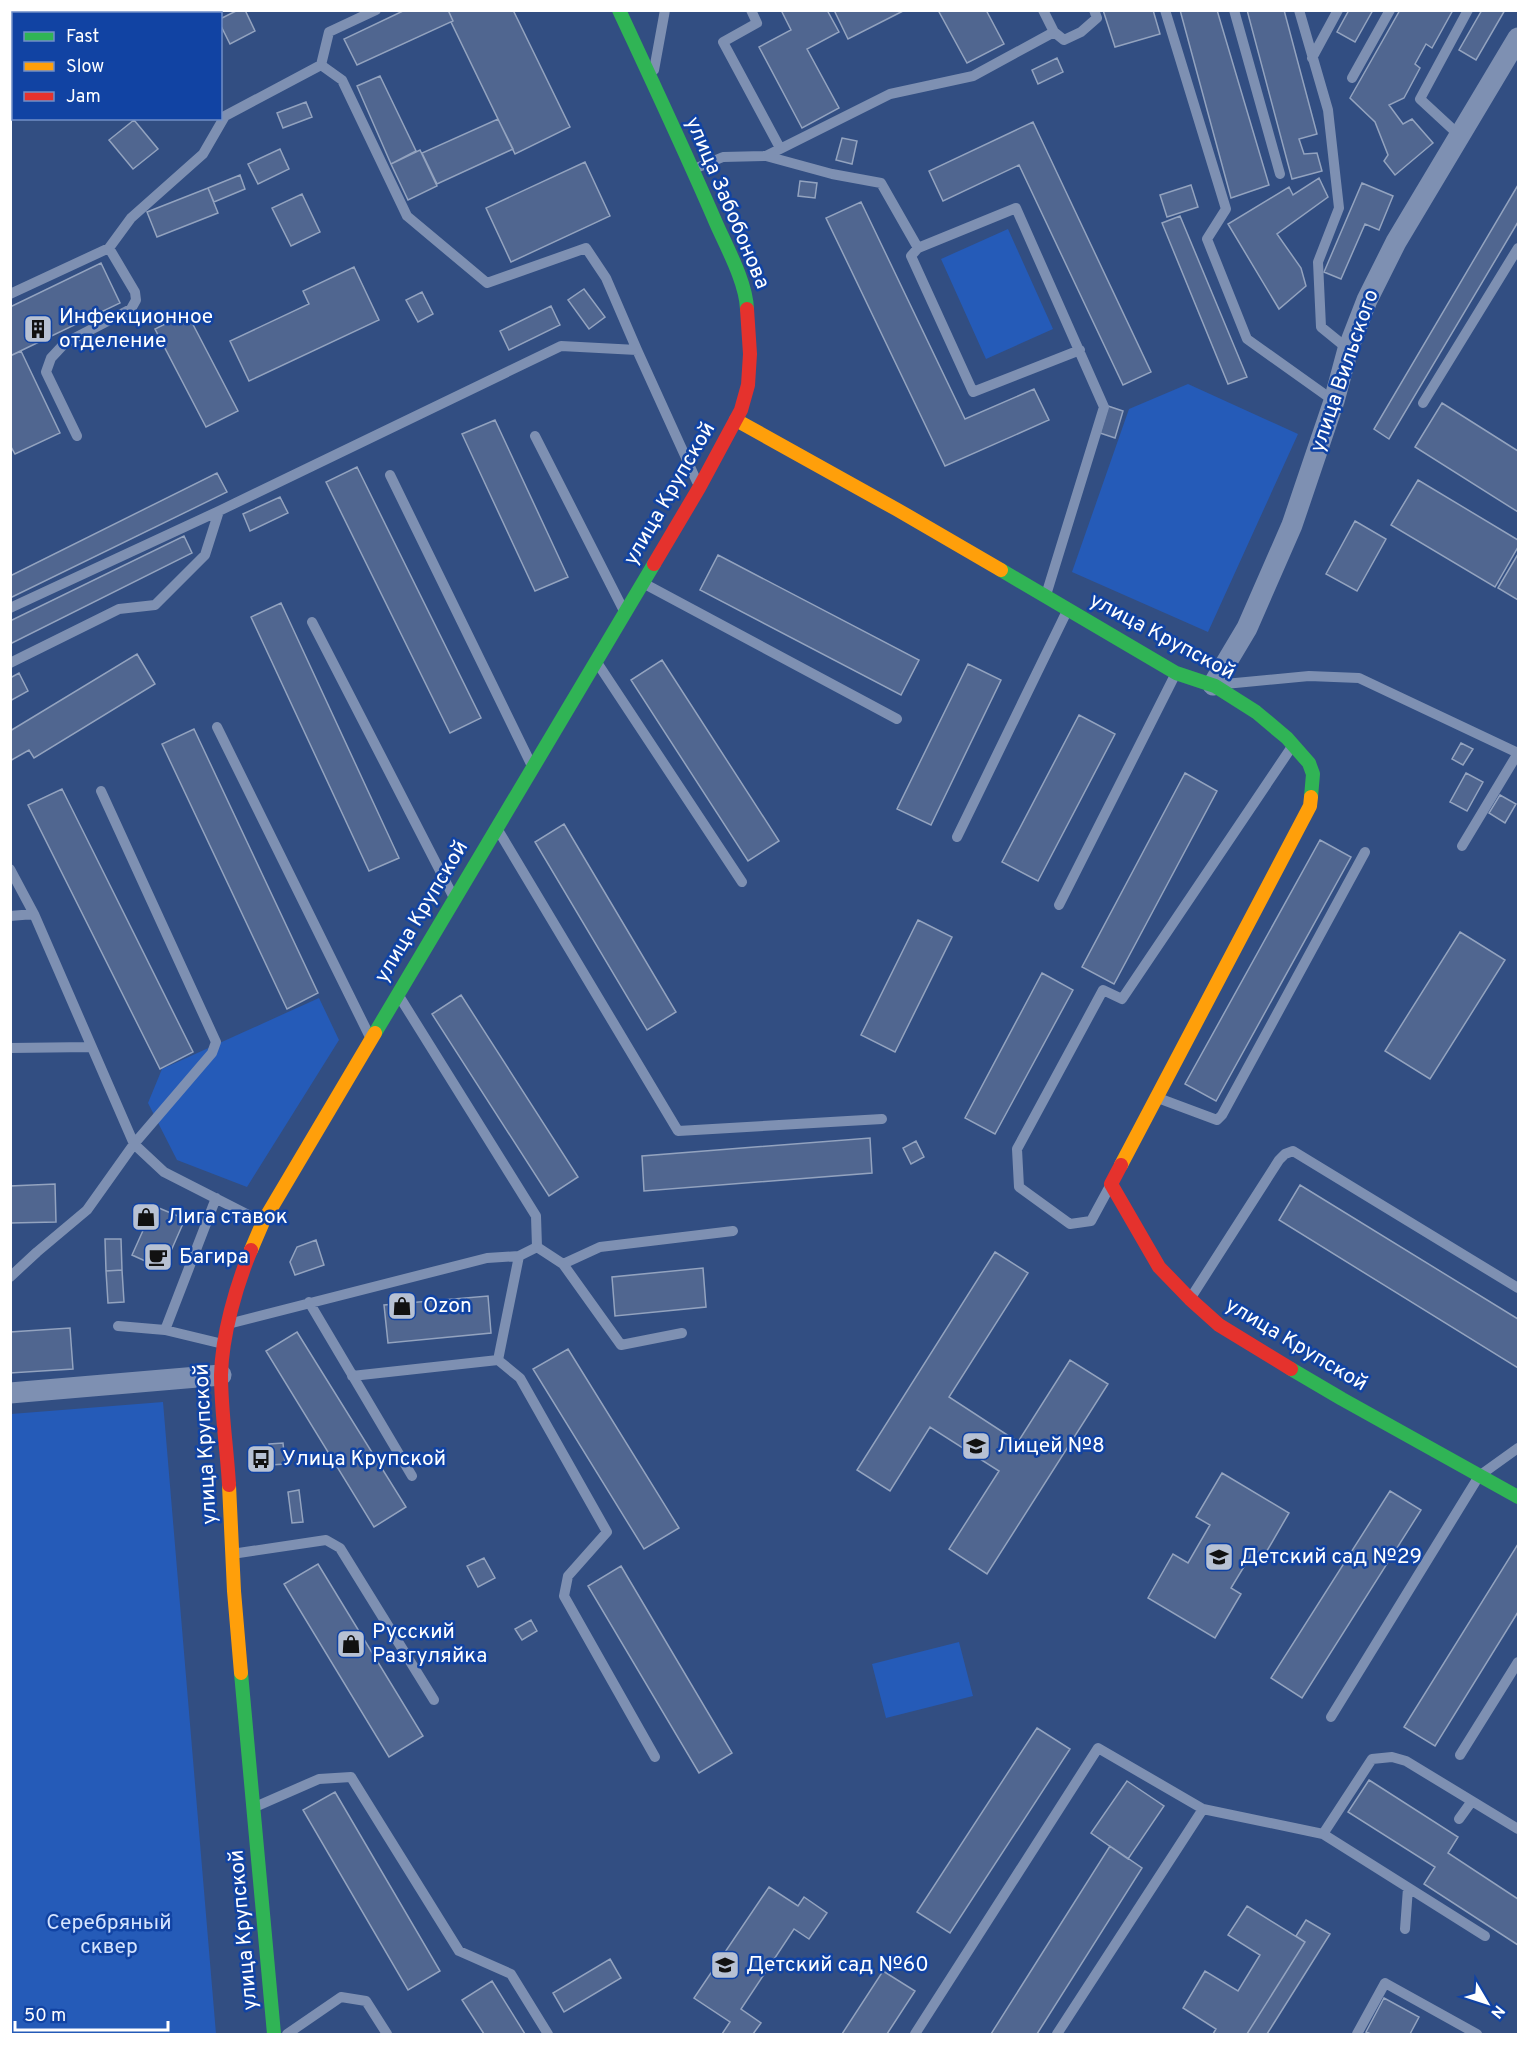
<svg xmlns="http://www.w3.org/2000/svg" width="1529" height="2045" viewBox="0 0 1529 2045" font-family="Overpass,sans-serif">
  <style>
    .green { fill: #255bb8 }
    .building { fill: #506690; stroke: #93a3bf; stroke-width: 1.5 }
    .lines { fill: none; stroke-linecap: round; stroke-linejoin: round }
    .lane { stroke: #7e90b2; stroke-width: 10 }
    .street { stroke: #7e90b2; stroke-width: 21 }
    .fast { stroke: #30b455; stroke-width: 14 }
    .slow { stroke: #ff9f0a; stroke-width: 14 }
    .jam { stroke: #e5322d; stroke-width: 14 }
    .labels { text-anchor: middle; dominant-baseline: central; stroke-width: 5; stroke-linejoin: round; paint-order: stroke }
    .street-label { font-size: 21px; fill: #fff; stroke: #1143a3 }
    .poi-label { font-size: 21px; fill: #fff; stroke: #1143a3; text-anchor: start }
    .park-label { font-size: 21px; fill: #d5e4fe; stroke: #1143a3 }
  </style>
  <rect width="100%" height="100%" fill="#324e82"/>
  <path class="green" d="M1008 229 1053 329 986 359 941 259Z
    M1188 384 1298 434 1208 632 1072 572 1129 409Z
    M319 998 339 1040 247 1187 177 1160 148 1103 162 1069Z
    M163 1402 216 2034H11V1414Z
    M959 1642 973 1696 886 1718 872 1664Z"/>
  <path class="building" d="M28 10H85L78 14H29Z
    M238 10H245L255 31 230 44 220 24V19Z
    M405 10H448L453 21 357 65 344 39Z
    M448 10H513L570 127 515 154 451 22 453 21Z
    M781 10H827L839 32 807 49 839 108 802 128 759 47 791 30Z
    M834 10H905L848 39Z
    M938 10H986L1004 44 967 63Z
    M1103 10H1153L1160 34 1115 47Z
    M1180 10H1217L1269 185 1231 198Z
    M1247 10H1284L1317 134 1299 139 1304 154 1317 153 1322 171 1292 179Z
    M1349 10H1373L1355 42 1337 32Z
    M1400 10H1453L1432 48 1426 44 1415 64 1420 68 1404 98 1389 105 1403 124 1412 119 1433 143 1395 175 1384 161 1388 155 1375 122 1350 98Z
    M1482 10H1505L1476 60 1459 50Z
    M1057 58 1063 72 1038 84 1032 70Z
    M380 76 416 151 391 164 357 86Z
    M306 102 312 117 283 128 277 113Z
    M498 119 513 149 437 184 422 153Z
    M134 120 158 149 133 169 109 140Z
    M1033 122 1151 372 1123 385 1019 165 943 201 929 171Z
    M842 138 857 141 852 164 836 160Z
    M280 149 289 169 258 184 248 164Z
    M420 150 437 186 408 200 391 164Z
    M585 162 610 216 511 262 486 208Z
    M240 175 245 189 214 202 208 188Z
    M1319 178 1328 197 1277 234 1301 268 1306 286 1279 309 1228 224 1289 187 1293 195Z
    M800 181 817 183 815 198 798 196Z
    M1362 183 1393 196 1379 230 1365 224 1341 279 1324 272Z
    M1191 185 1198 207 1167 217 1160 195Z
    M1518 185V222L1389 439 1374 429Z
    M208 188 218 213 157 237 147 212Z
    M302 194 320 232 291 246 272 208Z
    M861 202 965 419 1034 389 1049 420 945 466 826 218Z
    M1180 216 1247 377 1228 384 1162 223Z
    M101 263 120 303 10 356V307Z
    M354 267 379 320 249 381 230 341 309 304 303 291Z
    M584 289 605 317 589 329 568 300Z
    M422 292 433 314 418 322 406 300Z
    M551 306 560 325 509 350 500 331Z
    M187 313 238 411 206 427 155 329Z
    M21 351 60 433 15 454 10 445V356Z
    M1442 403 1518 451V512L1415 447Z
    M1108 406 1123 411 1115 438 1100 433Z
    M495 420 568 577 535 591 462 434Z
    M357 467 481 718 450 733 326 482Z
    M217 473 227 492 10 598V576Z
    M1418 480 1518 540V547L1495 587 1391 525Z
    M280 497 288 513 250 531 243 514Z
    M1355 521 1386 539 1357 591 1326 574Z
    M184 536 192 553 10 644V621Z
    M1518 554V600L1498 588Z
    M718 555 919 660 901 695 700 590Z
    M281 603 399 858 369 871 251 617Z
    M137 654 155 684 34 758 29 750 10 761V731Z
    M662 660 779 841 748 861 631 680Z
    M968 664 1001 680 931 825 897 809Z
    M19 673 28 691 10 701V678Z
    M1079 715 1115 734 1038 881 1002 862Z
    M194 729 318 993 287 1009 162 744Z
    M1461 743 1473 749 1463 765 1452 759Z
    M1185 773 1217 791 1114 984 1082 967Z
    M1466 773 1483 782 1467 811 1450 802Z
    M62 789 193 1052 160 1069 28 805Z
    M1500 795 1516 804 1505 823 1489 813Z
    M564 824 676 1012 647 1030 535 842Z
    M1320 840 1351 857 1216 1101 1185 1084Z
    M918 920 952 937 895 1052 861 1035Z
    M1460 932 1505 960 1430 1079 1385 1051Z
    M1042 973 1073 990 995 1134 965 1118Z
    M461 995 578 1177 549 1196 432 1014Z
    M870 1138 872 1173 644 1191 642 1156Z
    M916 1141 924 1157 911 1164 903 1148Z
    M55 1184 56 1222 10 1223V1186Z
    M1300 1185 1518 1319V1368L1279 1220Z
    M154 1206 185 1219 163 1269 132 1255Z
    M105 1239H121L122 1270 106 1271Z
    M316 1240 324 1265 295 1275 290 1262 297 1247Z
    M995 1252 1028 1273 949 1397 1018 1442 1070 1360 1108 1384 987 1574 949 1549 999 1471 930 1427 890 1491 857 1470Z
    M703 1268 706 1307 615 1316 612 1277Z
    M122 1270 124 1302 108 1303 106 1271Z
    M488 1296 491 1333 388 1343 384 1305Z
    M70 1328 73 1369 10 1373V1332Z
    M297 1332 406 1507 374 1527 266 1351Z
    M568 1349 679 1528 644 1549 533 1369Z
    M283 1443 285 1464 271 1465 269 1444Z
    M1222 1473 1289 1513 1264 1556 1254 1550 1231 1588 1241 1594 1215 1638 1148 1598 1173 1554 1188 1563 1210 1525 1196 1517Z
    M299 1490 303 1522 292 1523 288 1492Z
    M1390 1491 1421 1510 1302 1698 1271 1678Z
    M1518 1544V1612L1435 1746 1404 1727Z
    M484 1558 495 1578 478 1587 467 1566Z
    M318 1564 423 1736 389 1757 284 1584Z
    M621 1566 732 1753 699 1773 588 1586Z
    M531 1620 537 1631 522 1640 515 1629Z
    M1037 1728 1070 1749 950 1933 917 1912Z
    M1369 1780 1458 1837 1448 1853 1518 1899V1945L1424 1884 1435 1867 1348 1812Z
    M1127 1781 1164 1806 1128 1859 1091 1833Z
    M335 1792 440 1971 408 1990 303 1810Z
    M1110 1846 1142 1868 1037 2034H991Z
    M769 1887 798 1906 804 1897 827 1913 809 1939 794 1929 741 2009 761 2023 753 2034H722L730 2022 694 1998Z
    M1247 1906 1305 1942 1247 2034H1213L1216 2029 1183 2008 1205 1971 1238 1991 1260 1955 1228 1935Z
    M1306 1920 1330 1934 1267 2034H1247L1305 1942 1296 1936Z
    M610 1959 621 1978 564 2012 553 1993Z
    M883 1971 915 1991 887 2034H842Z
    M492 1981 525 2034H484L462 2000Z
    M1384 1998 1419 2017 1410 2034H1371L1366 2032Z"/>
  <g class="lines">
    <path class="lane" d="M751 10 757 23 723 42 780 148
      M1043 10 1054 32 1064 40 1081 32 1097 18 1094 10
      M1165 10 1226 209 1207 239 1247 339 1334 401
      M1234 10 1280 174
      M1299 10 1328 110 1339 208 1318 262 1321 327 1348 349
      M131 14H132
      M199 14 205 10
      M10 40 14 46
      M1312 58 1338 10
      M321 65 342 80 407 216 487 283 586 248 606 278 637 350 697 482
      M654 70 665 10
      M1352 78 1390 10
      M1460 136 1420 99 1468 10
      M766 156 890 94 973 76 1054 32
      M694 169 723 157 766 156 832 174 881 183 918 248
      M10 294 109 248 131 218 203 154 225 116 321 65 329 32 376 10
      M1423 403 1518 248
      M77 436 46 372 51 358 65 343 131 309 136 300 135 292 109 248
      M535 436 623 609
      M390 475 531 764
      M643 583 897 719
      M1046 595 1104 407 1016 208 918 248 911 256 973 392 1080 350
      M10 608 219 511 561 346 637 350
      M312 622 453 896
      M10 663 119 609 155 605 205 555 219 511
      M598 664 742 882
      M1225 684 1309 676 1359 678 1518 753 1462 846
      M217 727 369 1035
      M498 830 678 1131 882 1119
      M957 837 1067 611
      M10 869 34 914 134 1144 164 1172 262 1222
      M1059 905 1176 673
      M10 916 34 914
      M10 1048 91 1047
      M1158 1098 1217 1120 1222 1115 1365 852
      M1110 1186 1091 1221 1070 1224 1019 1187 1017 1149 1103 990 1122 999 1293 745
      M537 1247 563 1264 621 1345 682 1333
      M563 1264 600 1247 733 1231
      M10 1277 37 1252 87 1210 134 1144 212 1053 216 1042 101 791
      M1190 1299 1279 1160 1285 1154 1293 1151 1518 1288
      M309 1302 412 1476
      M232 1323 487 1258 519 1256 537 1247 536 1216 399 996
      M118 1326 165 1330 223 1344
      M165 1330 216 1198
      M498 1360 520 1378 607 1532 568 1576 564 1596 655 1757
      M352 1376 498 1360 519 1256
      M232 1554 326 1540 340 1548 434 1700
      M1331 1717 1479 1476 1518 1448
      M1460 1755 1518 1662
      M255 1807 319 1779 351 1777 459 1951 511 1974 548 2034
      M1459 1819 1472 1801
      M1323 1834 1372 1759 1392 1757 1406 1761 1518 1829
      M1405 1929 1408 1888
      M287 2034 341 1997 366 2001 387 2034
      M915 2034 1098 1748 1203 1809
      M1057 2034 1203 1809 1323 1834 1485 1936
      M1357 2034 1385 1983 1477 2034"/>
    <path class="street" d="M1213 685 1247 628 1292 525 1334 401 1348 349 1367 300 1396 242 1518 38
      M10 1393 221 1375"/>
    <path class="fast" d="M619 10C652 81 685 151 716 223 727 248 746 282 747 309
      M1001 570 1176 673 1215 686 1256 712 1287 738 1309 763 1313 774 1311 797
      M375 1033 654 564
      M1291 1369 1342 1399 1518 1497
      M241 1673 274 2034"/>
    <path class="slow" d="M736 420 896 509 1001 570
      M1121 1165 1310 806 1311 797
      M251 1250 263 1222 375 1033
      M229 1485 234 1591 241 1673"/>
    <path class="jam" d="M654 564 699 488 741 410 748 385 750 354 747 309
      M1121 1165 1111 1184 1159 1267 1190 1299 1219 1325 1291 1369
      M229 1485C227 1449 221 1411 221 1375 222 1335 236 1286 251 1250"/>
  </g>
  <defs>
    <g id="building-square" transform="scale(1.5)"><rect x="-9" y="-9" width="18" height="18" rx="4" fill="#b7c1d3" stroke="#1143a3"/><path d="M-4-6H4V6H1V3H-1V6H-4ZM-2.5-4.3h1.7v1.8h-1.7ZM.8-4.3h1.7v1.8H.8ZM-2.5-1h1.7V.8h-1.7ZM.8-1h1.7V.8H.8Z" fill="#111"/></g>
    <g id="shop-square" transform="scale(1.5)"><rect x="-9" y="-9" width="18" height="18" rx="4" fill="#b7c1d3" stroke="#1143a3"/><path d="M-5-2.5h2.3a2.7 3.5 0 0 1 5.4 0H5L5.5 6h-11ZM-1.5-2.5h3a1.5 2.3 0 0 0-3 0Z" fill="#111"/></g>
    <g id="cafe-square" transform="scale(1.5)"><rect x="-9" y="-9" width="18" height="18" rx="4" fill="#b7c1d3" stroke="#1143a3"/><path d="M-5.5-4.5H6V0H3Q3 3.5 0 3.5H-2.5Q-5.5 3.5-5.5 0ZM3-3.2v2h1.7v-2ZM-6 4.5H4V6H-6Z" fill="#111"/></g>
    <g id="school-square" transform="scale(1.5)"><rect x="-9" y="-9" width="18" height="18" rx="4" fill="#b7c1d3" stroke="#1143a3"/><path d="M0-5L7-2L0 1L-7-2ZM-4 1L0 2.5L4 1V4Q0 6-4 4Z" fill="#111"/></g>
    <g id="bus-square" transform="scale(1.5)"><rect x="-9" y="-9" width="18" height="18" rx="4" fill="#b7c1d3" stroke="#1143a3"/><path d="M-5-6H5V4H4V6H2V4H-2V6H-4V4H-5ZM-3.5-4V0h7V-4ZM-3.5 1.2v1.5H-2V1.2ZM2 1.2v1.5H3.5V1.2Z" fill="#111"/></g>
  </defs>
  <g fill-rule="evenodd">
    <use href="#building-square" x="38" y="329"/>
    <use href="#shop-square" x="146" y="1217"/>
    <use href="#cafe-square" x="158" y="1257"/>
    <use href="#shop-square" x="402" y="1306"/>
    <use href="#school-square" x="976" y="1446"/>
    <use href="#bus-square" x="261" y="1459"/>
    <use href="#school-square" x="1219" y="1557"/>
    <use href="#shop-square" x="351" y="1644"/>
    <use href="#school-square" x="725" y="1965"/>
  </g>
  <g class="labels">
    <g class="street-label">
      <text transform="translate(727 203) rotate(67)">улица Забобонова</text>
      <text transform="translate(1345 371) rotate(-71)">улица Вильского</text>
      <text transform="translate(670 494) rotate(-60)">улица Крупской</text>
      <text transform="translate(1162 637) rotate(28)">улица Крупской</text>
      <text transform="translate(422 912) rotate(-59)">улица Крупской</text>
      <text transform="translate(1296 1345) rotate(31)">улица Крупской</text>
      <text transform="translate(206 1444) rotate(-93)">улица Крупской</text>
      <text transform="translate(244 1930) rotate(-95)">улица Крупской</text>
    </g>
    <g class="poi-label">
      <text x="59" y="317">Инфекционное<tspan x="59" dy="24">отделение</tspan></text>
      <text x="167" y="1217">Лига ставок</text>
      <text x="179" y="1257">Багира</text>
      <text x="423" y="1306">Ozon</text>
      <text x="997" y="1446">Лицей №8</text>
      <text x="282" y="1459">Улица Крупской</text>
      <text x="1240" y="1557">Детский сад №29</text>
      <text x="372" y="1632">Русский<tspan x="372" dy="24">Разгуляйка</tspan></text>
      <text x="746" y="1965">Детский сад №60</text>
    </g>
    <g class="park-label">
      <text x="109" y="1923">Серебряный<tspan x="109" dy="24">сквер</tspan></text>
    </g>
  </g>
  <rect width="1529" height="2045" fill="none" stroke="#ffffff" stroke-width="24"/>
  <rect x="12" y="12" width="210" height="108" fill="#1143a3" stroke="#708ec8" stroke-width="1.5"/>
  <rect x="24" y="32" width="30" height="9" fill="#30b455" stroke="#708ec8" stroke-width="1.5"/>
  <text x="66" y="42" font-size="18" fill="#ffffff">Fast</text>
  <rect x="24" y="62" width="30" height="9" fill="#ff9f0a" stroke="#708ec8" stroke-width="1.5"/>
  <text x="66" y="72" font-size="18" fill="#ffffff">Slow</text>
  <rect x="24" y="92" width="30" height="9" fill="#e5322d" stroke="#708ec8" stroke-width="1.5"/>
  <text x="66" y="102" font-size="18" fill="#ffffff">Jam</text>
  <g transform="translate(1487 2003) rotate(129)" stroke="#1143a3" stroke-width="4.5" paint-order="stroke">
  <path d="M0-4.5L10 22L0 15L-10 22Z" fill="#ffffff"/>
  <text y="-9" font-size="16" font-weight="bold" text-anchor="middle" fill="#ffffff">N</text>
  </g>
  <path d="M15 2021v9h153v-9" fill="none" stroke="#ffffff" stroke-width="3"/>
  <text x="24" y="2021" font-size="18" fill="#ffffff" stroke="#1143a3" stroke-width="4.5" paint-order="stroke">50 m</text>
</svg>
